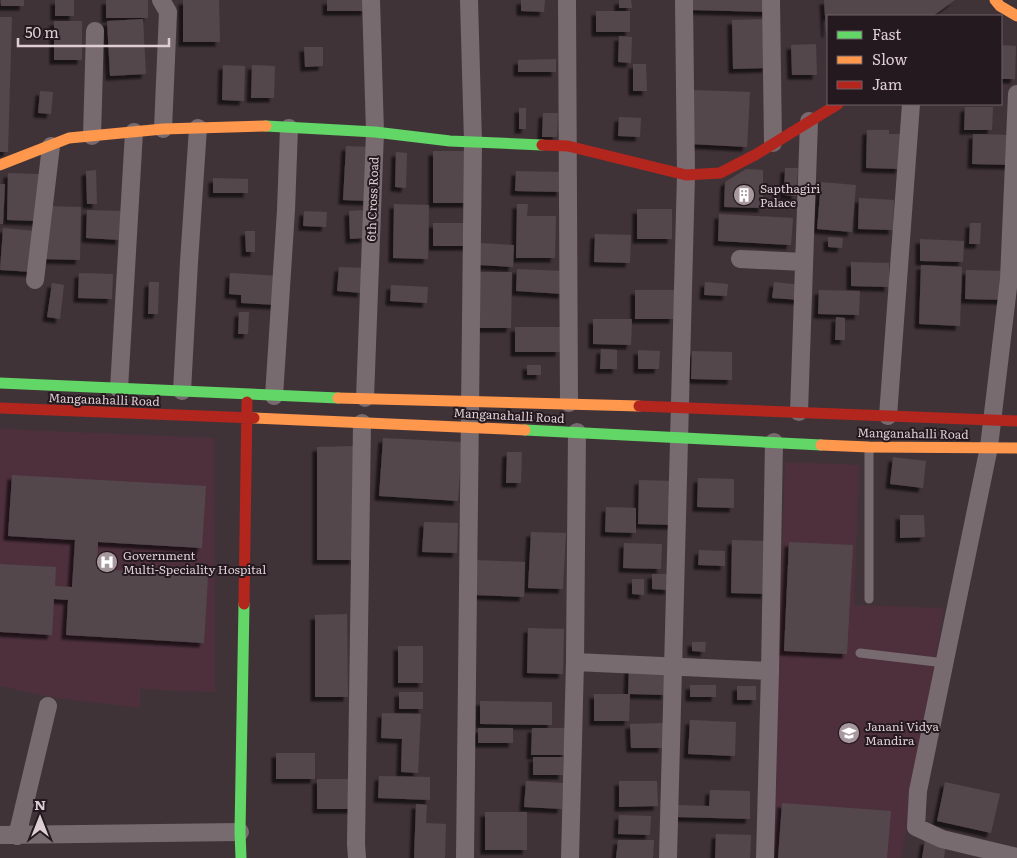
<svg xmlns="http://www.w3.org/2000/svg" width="1017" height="858" viewBox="0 0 1017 858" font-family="Literata,serif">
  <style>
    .built { fill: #4e303d }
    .building { fill: #53474c; filter: url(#shadow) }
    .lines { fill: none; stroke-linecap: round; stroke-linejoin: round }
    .lane { stroke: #776b70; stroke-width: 9 }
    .street { stroke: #776b70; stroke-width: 18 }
    .fast { stroke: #63d668; stroke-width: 11 }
    .slow { stroke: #ff974d; stroke-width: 11 }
    .jam { stroke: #b3261e; stroke-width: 11 }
    .labels { text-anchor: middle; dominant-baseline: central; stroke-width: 4; stroke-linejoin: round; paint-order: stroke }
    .poi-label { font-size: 12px; fill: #deced4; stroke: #24191e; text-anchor: start }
    .street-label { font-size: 12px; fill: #deced4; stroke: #24191e }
  </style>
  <defs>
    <filter id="shadow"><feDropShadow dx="-4.5" dy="4.5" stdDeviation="1" flood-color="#0009"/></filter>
  </defs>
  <rect width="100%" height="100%" fill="#403338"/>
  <path class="built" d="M0 429 214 438 215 692 140 689V708L50 697 0 686Z
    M785 462 859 465 854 605 944 608 901 858H772Z"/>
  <path class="building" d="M1 0H24V6H1Z
    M55 0H74V16H55Z
    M106 0H148V18H106Z
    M183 0H219L220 42H183Z
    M327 0H366V11H327Z
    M521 0H545L544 12 521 11Z
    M619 0H631L632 8H619Z
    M690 0H769V12L690 10Z
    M824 0H955L933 16H828V33H826Z
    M596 11H630V32H596Z
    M0 17H12L8 152H0Z
    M143 19 146 74 110 76 107 21Z
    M766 19 767 68 733 69 732 20Z
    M54 21H82V60H54Z
    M619 36 632 37 631 63 618 62Z
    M816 44 817 75H792L791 45Z
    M1001 45 1016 46 1015 79H1001Z
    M304 47H323V66L305 67Z
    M556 59V72H518V60Z
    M633 64H646L647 91H633Z
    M223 65 245 66 244 101 222 100Z
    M252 65 275 66 274 98H251Z
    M692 90 750 92 747 147 690 144Z
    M40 91 53 92 51 114 38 113Z
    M965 107H993L992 130H964Z
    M519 108H526V129H519Z
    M543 113H558L557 137H542Z
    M619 117 641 118 640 137 618 136Z
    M867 130H889V134H901L900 169 866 168Z
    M973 134 1013 135V165L972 164Z
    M346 146 370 147 368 201 343 200Z
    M433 151H469L468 203H433Z
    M396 152 407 153 406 188 395 187Z
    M785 168H798L796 196 784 195Z
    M746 169 763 170V208L724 207 725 182Z
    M96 170 97 204H87L86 171Z
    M516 171 561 172V192L515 191Z
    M8 173 39 174 38 221 7 220Z
    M213 178 248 179V193H213Z
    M821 182 856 185 852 232 817 229Z
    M0 184H5L3 224H0Z
    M859 198 894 200 893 230 858 229Z
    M394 204 429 205 428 259 393 258Z
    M517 204H528L527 216H556L555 258H516Z
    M45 206 81 207 80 260 43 259Z
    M637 209H672V239H637Z
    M87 210 121 211 120 240 86 238Z
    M364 210 365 238 350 239 349 211Z
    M304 211 327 212 326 227 303 226Z
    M719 214 793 218 791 245 718 241Z
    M433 223H471L470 246H433Z
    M970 223H981L980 244H969Z
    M3 228 36 231 32 272 0 270Z
    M245 231H255V252H246Z
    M595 234 631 235 630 263 594 262Z
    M828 237 843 238 842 248 828 247Z
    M920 239 964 241 963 262 920 261Z
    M480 243 514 245 513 267 479 265Z
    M851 262 889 263V287L851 286Z
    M921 265 962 267 960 326 919 324Z
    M339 267 364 268 362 293 337 291Z
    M517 269 564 271 563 294 516 291Z
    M966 270 1007 271 1006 300 965 299Z
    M478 272H512L511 328H477Z
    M79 273 113 274 112 299 78 298Z
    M230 273 280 276 279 305 241 303V295L229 294Z
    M149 282H159L158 314H148Z
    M705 282 728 284 727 296 704 295Z
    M774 282 802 285 801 300 772 298Z
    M52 283 64 285 60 319 47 317Z
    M391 285 428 287 427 303 390 301Z
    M635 290H674V319H635Z
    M819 290 860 291 859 315 818 314Z
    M239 312H249L248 334H238Z
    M836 317 845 318V340H835Z
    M593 319H632L631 345 593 344Z
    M515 327H560V352H515Z
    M601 349 617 350V369H600Z
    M638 350 660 351 659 369H638Z
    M692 351 732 352V380L691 379Z
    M527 365H541V375H527Z
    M383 438 462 442 458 501 379 496Z
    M354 446V560H317V447Z
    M507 452H522L521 483H506Z
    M893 457 926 461 923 488 890 484Z
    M12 475 206 486 202 548 98 542 97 569 208 576 204 643 66 635 68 600 54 599 52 635 0 632V564L56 567 55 586 72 587 75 540 8 536Z
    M698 478 734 479V508L697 507Z
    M639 480 675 481 674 525 638 524Z
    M606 507 636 508V533L605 532Z
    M900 515H924L925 537 900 538Z
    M424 522 458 523 457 553 422 552Z
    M531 532 566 533 563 589 528 588Z
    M732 540 767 541 766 594 731 593Z
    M789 542 853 545 847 654 784 651Z
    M624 543 662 544 661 569 623 568Z
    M699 550 725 551V566L698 565Z
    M475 560 525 562 524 597 474 595Z
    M652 574H669V590L652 589Z
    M632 579H644V595L632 594Z
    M347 614 348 697H315V615Z
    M528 628 564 629 563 674 527 673Z
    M692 642H706L705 652 692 651Z
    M398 646H423V683H398Z
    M629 667 667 668 666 695 630 694 629 721H594V694H628Z
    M690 685H716V697H690Z
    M737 686H756V700H737Z
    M399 692H423V709H399Z
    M480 701 552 702V725L480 724Z
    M382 713 421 714 418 773 401 772 402 739 381 738Z
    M690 720 736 722 735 756 688 754Z
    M663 723V748H631L630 724Z
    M478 728H513V743H478Z
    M532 728H567L566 755H531Z
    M276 753H315V779H276Z
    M533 757H563V775H533Z
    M379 776 430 777V800L378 798Z
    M317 779H355V809H317Z
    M526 781 563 783 562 809 524 807Z
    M619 781H657L658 806 619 807Z
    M945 782 1000 794 991 833 937 821Z
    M710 790 750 791V819L676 817 677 805 709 806Z
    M782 803 891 811 887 858H778Z
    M416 804 427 805 426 823 446 824 445 858H414Z
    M485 812H527V850H485Z
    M619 815 651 816 650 835 618 834Z
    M716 834 751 835 750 858H715Z
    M618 840H654L653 858H616Z
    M925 840 946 843 944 858H922Z"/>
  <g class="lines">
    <path class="lane" d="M869 449V599
      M860 653 945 663"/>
    <path class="street" d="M161 0 168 12 163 129
      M567 0 569 403
      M771 0 773 143
      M1017 94 1009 279 989 447 918 791 916 827 942 839 1017 857
      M92 136 95 31
      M740 259 804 262
      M35 280 51 146
      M119 389 134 132
      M182 391 189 262 198 128
      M274 396 286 210 289 128
      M365 398 375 132 371 0
      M799 412 809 121
      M888 416 911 104
      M575 662 770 671
      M0 835 240 832
      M17 836 48 706
      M357 858 356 844 362 423
      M465 858 473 142 469 0
      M570 858 575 662 577 432
      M668 858 686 175 684 0
      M765 858 770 671 774 442"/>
    <path class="fast" d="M266 126 375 132 450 141 542 145
      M0 383 338 398
      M525 430 821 445
      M241 858 240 832 244 604"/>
    <path class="slow" d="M995 0 1000 6 1017 16
      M0 165 69 138 163 129 266 126
      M338 398 639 406
      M254 418 525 430
      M821 445 869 447 1017 448"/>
    <path class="jam" d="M542 145 568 146 686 175 720 173 755 155 838 104
      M639 406 1017 421
      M0 408 254 418
      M244 604 247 402"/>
  </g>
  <defs>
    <g id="building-disc" transform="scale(1.125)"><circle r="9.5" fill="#a7989d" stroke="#24191e"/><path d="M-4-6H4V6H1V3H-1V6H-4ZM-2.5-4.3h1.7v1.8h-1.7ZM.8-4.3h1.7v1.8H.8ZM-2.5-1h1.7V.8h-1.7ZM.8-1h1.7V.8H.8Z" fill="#fff"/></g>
    <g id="hospital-disc" transform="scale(1.125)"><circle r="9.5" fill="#a7989d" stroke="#24191e"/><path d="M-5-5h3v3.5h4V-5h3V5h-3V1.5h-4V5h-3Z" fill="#fff"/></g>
    <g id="school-disc" transform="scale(1.125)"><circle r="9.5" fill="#a7989d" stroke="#24191e"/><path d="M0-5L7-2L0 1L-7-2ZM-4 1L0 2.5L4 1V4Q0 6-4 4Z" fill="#fff"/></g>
  </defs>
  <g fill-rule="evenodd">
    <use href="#building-disc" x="744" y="195"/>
    <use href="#hospital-disc" x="107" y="562"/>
    <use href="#school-disc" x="849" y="733"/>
  </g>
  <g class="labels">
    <g class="poi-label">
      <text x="760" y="188">Sapthagiri<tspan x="760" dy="14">Palace</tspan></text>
      <text x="123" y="555">Government<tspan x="123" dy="14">Multi-Speciality Hospital</tspan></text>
      <text x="865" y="726">Janani Vidya<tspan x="865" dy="14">Mandira</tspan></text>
    </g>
    <g class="street-label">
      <text transform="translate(372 199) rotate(-88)">6th Cross Road</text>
      <text transform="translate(104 399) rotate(2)">Manganahalli Road</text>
      <text transform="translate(509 415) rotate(3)">Manganahalli Road</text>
      <text transform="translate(913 433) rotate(1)">Manganahalli Road</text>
    </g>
  </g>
  <rect x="827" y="15" width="175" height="90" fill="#24191e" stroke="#6e6167"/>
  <rect x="837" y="31" width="25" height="8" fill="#63d668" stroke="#6e6167"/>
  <text x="872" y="40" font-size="15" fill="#deced4">Fast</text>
  <rect x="837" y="56" width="25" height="8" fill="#ff974d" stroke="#6e6167"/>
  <text x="872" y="65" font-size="15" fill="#deced4">Slow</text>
  <rect x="837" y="81" width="25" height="8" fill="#b3261e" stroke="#6e6167"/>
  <text x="872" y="90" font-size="15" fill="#deced4">Jam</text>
  <g transform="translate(40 818)" stroke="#24191e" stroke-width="4" paint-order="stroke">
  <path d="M0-4L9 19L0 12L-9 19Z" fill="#deced4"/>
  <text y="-8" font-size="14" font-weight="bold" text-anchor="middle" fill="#deced4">N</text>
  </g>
  <path d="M18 38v8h151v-8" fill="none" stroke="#deced4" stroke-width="2.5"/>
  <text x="25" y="38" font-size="15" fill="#deced4" stroke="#24191e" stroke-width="4" paint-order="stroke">50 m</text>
</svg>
